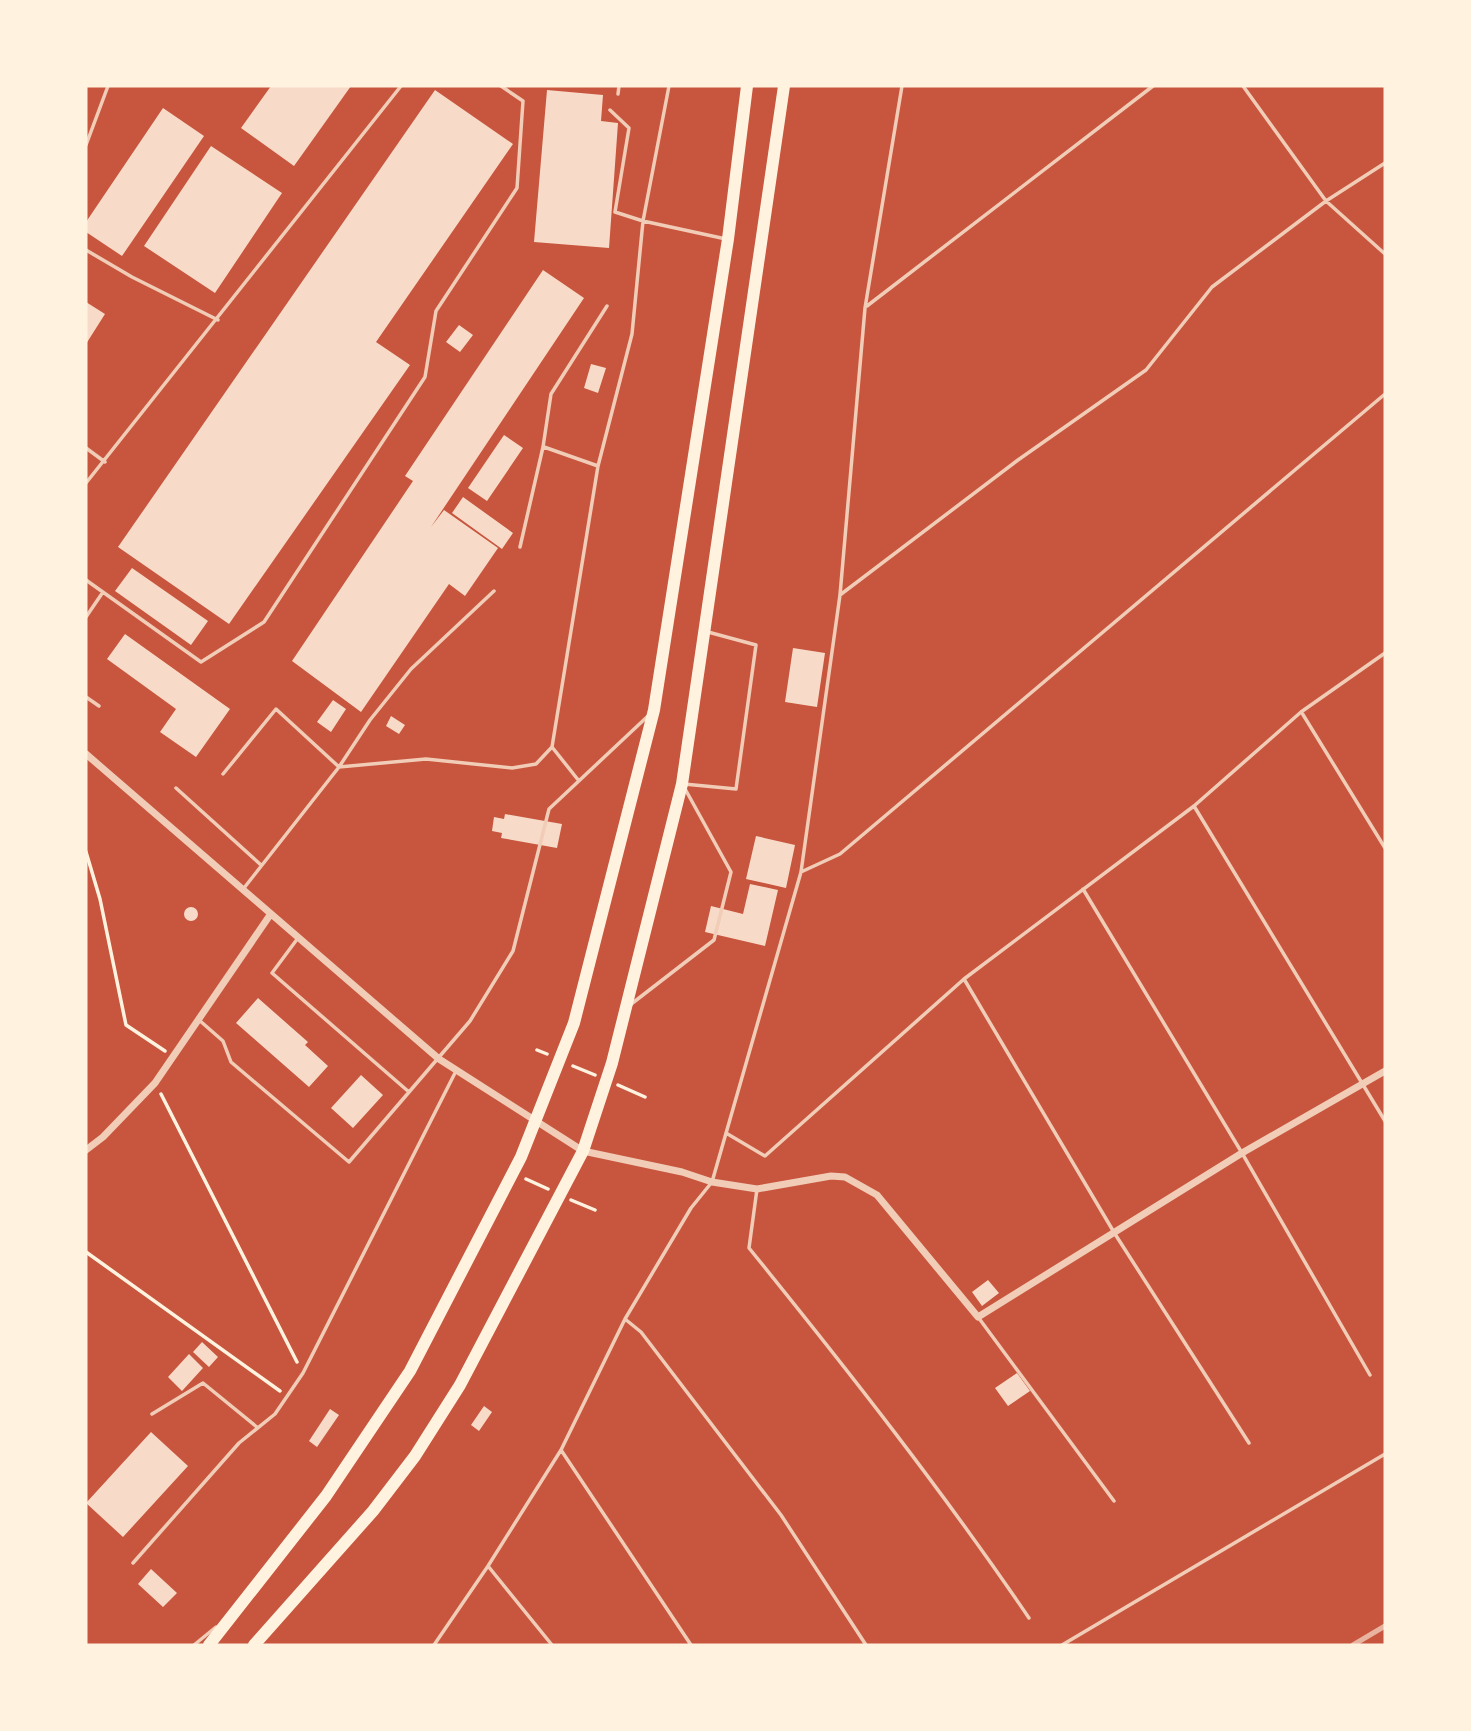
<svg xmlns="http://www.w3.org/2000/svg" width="1471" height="1731" viewBox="0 0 1471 1731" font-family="Roboto,sans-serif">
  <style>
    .building { fill: #f7dbc8 }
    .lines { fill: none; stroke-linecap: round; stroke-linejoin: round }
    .path { stroke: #fff3e0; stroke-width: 3.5 }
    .service { stroke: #f1ccb7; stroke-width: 3.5 }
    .minor { stroke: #f1ccb7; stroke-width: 7 }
    .primary { stroke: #fff3e0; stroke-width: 12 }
    .rail { stroke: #e9b49f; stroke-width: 5 }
  </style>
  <rect width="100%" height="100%" fill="#c8553d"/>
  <path class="building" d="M271 86H351L294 166 241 128Z
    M435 90 513 144 376 342 410 365 229 624 118 547Z
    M547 90 603 95 601 121 618 123 609 248 534 242Z
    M163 108 204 136 122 256 86 232V222Z
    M211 146 282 193 215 293 144 246Z
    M543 270 584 298 431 527 444 510 498 548 465 596 449 584 361 712 292 661 413 481 405 476Z
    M86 302 105 314 86 344Z
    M459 325 473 335 460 352 446 342Z
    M591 364 606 368 598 393 584 388Z
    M504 435 523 448 487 501 468 488Z
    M463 497 513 533 502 549 452 513Z
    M132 568 208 621 191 645 115 591Z
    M125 634 230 709 196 757 160 732 176 709 107 659Z
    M793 648 825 653 817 707 785 702Z
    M333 700 346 709 331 732 317 722Z
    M391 716 405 725 399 734 386 726Z
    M505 814 562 824 557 848 501 838 502 833 492 831 494 817 504 819Z
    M756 836 795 845 786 888 746 879Z
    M750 884 778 890 765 946 705 932 711 906 743 914Z
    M184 914a7 7 0 1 1 14 0a7 7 0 1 1-14 0Z
    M258 998 308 1042 305 1045 328 1066 309 1087 236 1023Z
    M361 1075 383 1095 353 1128 331 1108Z
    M988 1280 999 1293 982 1306 972 1292Z
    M202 1342 218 1357 209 1367 193 1352Z
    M189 1354 203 1368 182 1391 168 1377Z
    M1017 1373 1030 1391 1008 1406 995 1388Z
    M484 1406 492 1412 479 1431 471 1425Z
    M330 1409 339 1415 317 1447 309 1441Z
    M151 1432 188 1466 123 1537 86 1503Z
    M151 1569 177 1593 163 1607 138 1584Z"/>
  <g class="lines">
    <path class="path" d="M86 852 100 899 126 1025 165 1051
      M537 1050 547 1054
      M573 1066 595 1075
      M618 1085 645 1097
      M161 1094 297 1362
      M526 1179 548 1189
      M571 1200 595 1210
      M86 1252 280 1391"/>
    <path class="service" d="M1243 86 1326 201 1385 254
      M618 94 619 86
      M610 110 629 128 615 212 643 221 726 239
      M86 145 108 86
      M86 250 132 277 218 320
      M867 306 1153 86
      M544 447 598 466
      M86 448 105 462
      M86 483 401 86
      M520 547 543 447 551 394 607 306
      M86 580 201 662 264 622 425 377 436 311 517 188 523 101 501 86
      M840 595 1018 460 1146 370 1212 287 1326 201 1385 163
      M86 617 103 592
      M86 697 99 706
      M1302 713 1385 848
      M339 767 370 720 411 669 494 591
      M339 767 426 759 512 768 536 764 552 747
      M223 774 276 709 339 767 244 888
      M579 781 552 747 598 466 632 334 643 221 669 86
      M684 784 736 789 756 645 708 632
      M176 788 261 865
      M1194 806 1385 1121
      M801 872 840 854 1385 394
      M1083 889 1242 1153 1370 1375
      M298 938 272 973 409 1092
      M964 979 1115 1234 1249 1443
      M630 1005 714 940 731 872 684 787
      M199 1020 223 1041 231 1062 349 1162 470 1021 513 951 549 809 648 716
      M726 1133 765 1156 964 979 1194 806 1301 712 1385 653
      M757 1189 749 1248C847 1369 942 1490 1029 1618
      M978 1317 1114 1501
      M152 1414 203 1383 258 1428
      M561 1450 691 1645
      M133 1563 239 1443 275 1414 303 1373 456 1071
      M488 1566 552 1645
      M194 1645 216 1627
      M434 1645 488 1566 561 1450 625 1319
      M866 1645 781 1515 641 1332 625 1319 691 1208 712 1182 801 872 840 595 865 308 902 86
      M1062 1645 1385 1454"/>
    <path class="minor" d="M86 754 439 1059 583 1151 682 1172 712 1182 757 1189 831 1176 845 1177 877 1195 978 1317 1242 1153 1385 1071
      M86 1150 103 1137 155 1083 270 915"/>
    <path class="primary" d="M209 1645 326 1496 410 1371 521 1157 574 1023 654 710 728 239 747 86
      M254 1645 373 1511 415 1456 460 1385 583 1151 612 1063 682 784 784 86"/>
    <path class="rail" d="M1353 1645 1385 1626"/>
  </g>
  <rect width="1471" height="1731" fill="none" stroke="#fff3e0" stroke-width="175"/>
</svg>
